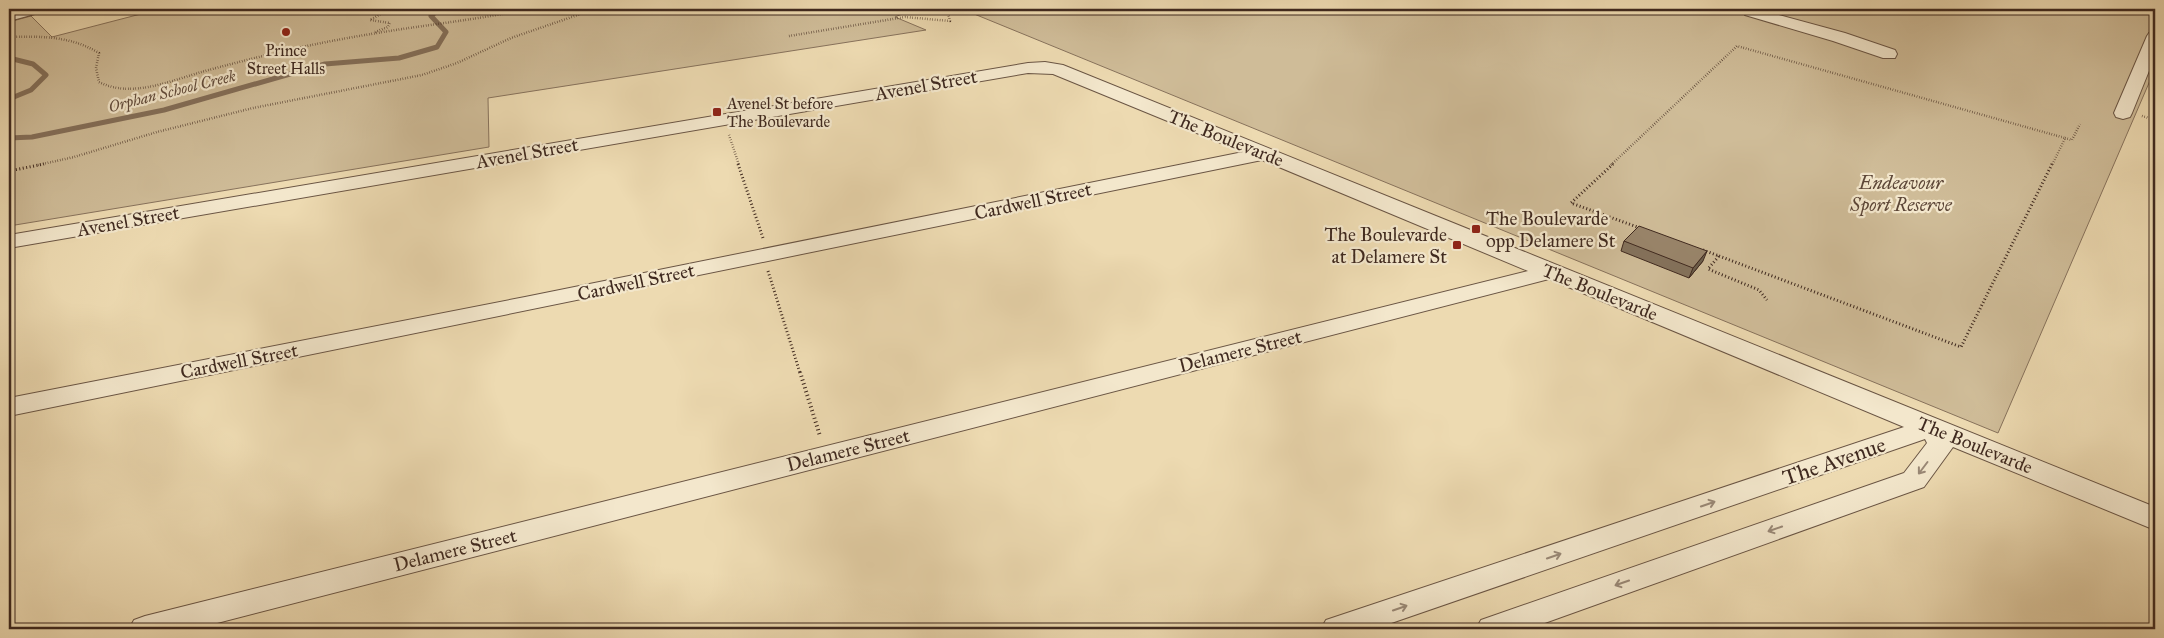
<svg xmlns="http://www.w3.org/2000/svg" width="2164" height="638" viewBox="0 0 2164 638" font-family="'IM FELL Great Primer',serif">
  <style>
    .green { fill: #cfbc98; stroke: #87725c }
    .lines { fill: none; stroke-linecap: round; stroke-linejoin: round }
    .stream { stroke: #846f59; stroke-width: 5 }
    .minor-casing { stroke: #6a5544; stroke-width: 2 }
    .path-far2 { stroke: #3f291f; stroke-width: 2.5; stroke-dasharray: 0.5 2; stroke-linecap: butt }
    .path-far1 { stroke: #3f291f; stroke-width: 3; stroke-dasharray: 1 2.5; stroke-linecap: butt }
    .path { stroke: #3f291f; stroke-width: 4; stroke-dasharray: 1 3; stroke-linecap: butt }
    .minor { fill: #f3e7cc; fill-rule: evenodd }
    .wall { fill: #84725c; stroke: #3f291f }
    .shaded-wall { fill: #6b5d4b; stroke: #3f291f }
    .building { fill: #99856b; stroke: #3f291f }
    .oneway { stroke: #998876 }
    .poi-dot { fill: #8f2418; stroke: #f3e7cc; stroke-width: 2 }
    .labels { text-anchor: middle; dominant-baseline: central; stroke-width: 4.5; stroke-linejoin: round; paint-order: stroke }
    .far-poi-label { font-size: 16px; fill: #3f291f; stroke: #f3e7cc }
    .far-water-label { font-size: 16px; font-style: italic; fill: #624c3c; stroke: #f3e7cc }
    .street-label { font-size: 19px; fill: #3f291f; stroke: #f3e7cc }
    .park-label { font-size: 19px; font-style: italic; fill: #5c4637; stroke: #f3e7cc }
    .poi-label { font-size: 19px; fill: #3f291f; stroke: #f3e7cc; text-anchor: start }
    .near-street-label { font-size: 22px; fill: #3f291f; stroke: #f3e7cc }
  </style>
  <rect width="100%" height="100%" fill="#eddab1"/>
  <filter id="stains"><feTurbulence type="fractalNoise" baseFrequency=".004" numOctaves="4"/><feColorMatrix values="0 0 0 0 .2 0 0 0 0 .09 0 0 0 0 .02 0 0 0 .5 -.17"/></filter>
  <radialGradient id="worn" r=".72"><stop offset=".6" stop-color="#630" stop-opacity="0"/><stop offset="1" stop-color="#630" stop-opacity=".3"/></radialGradient>
  <path class="green" d="M160 9H914L895 17 926 30 488 98 489 147 9 226V22L31 16 52 37Z
    M962 9H2155V69L1998 433Z"/>
  <g class="lines">
    <path class="stream" d="M9 58 33 64 46 75 31 90 9 99
      M9 138 32 137 164 110 325 64 399 58 437 47 446 32 431 16 439 9"/>
    <g class="minor-casing">
      <path id="minor" d="M18 9H44L42 12 9 21V11Z
        M1741 9H1757L1845 33 1895 50 1897 54 1895 58H1883L1833 41 1745 15Z
        M2155 31V56L2132 113 2130 117 2123 119 2116 117 2114 113 2147 36 2149 33Z
        M1045 62 1063 65 2155 507V530L1953 447 1924 487 1528 629H1476L1481 620 1904 473 1927 443 1925 439 1374 629H1321L1326 620 1904 427 1549 279 194 629H129L134 620 145 616 1528 271 1262 160 9 416V398L525 297 1243 152 1053 74 1028 73 9 248V235L1028 63Z"/>
    </g>
    <path class="path-far2" d="M375 32 388 27 390 23 370 20 389 9
      M789 36 905 17 950 21 947 9
      M9 37C41 36 71 36 99 53L96 68 99 82C132 99 172 80 205 71 260 56 315 43 371 34 423 25 476 20 528 9
      M2142 116 2155 120
      M729 135 739 165
      M2065 138 2072 140 2080 124
      M38 165 74 157 157 132 253 108 422 75 457 63 511 38 595 9
      M1611 165 1737 46 2065 138 2052 165"/>
    <path class="path-far1" d="M738 164 763 238
      M1613 164 1571 203 1640 228
      M9 171 44 164
      M1703 250 1719 256 1708 269 1759 290 1767 300
      M1719 256 1961 347 2052 164
      M768 271 800 373"/>
    <path class="path" d="M800 372 820 436"/>
    <use href="#minor" class="minor"/>
  </g>
  <path class="wall" d="M1624 241 1703 261 1689 278 1621 251Z"/>
  <path class="shaded-wall" d="M1707 251 1703 261 1689 278 1693 268Z"/>
  <path class="building" d="M1639 226 1707 251 1693 268 1624 241Z"/>
  <defs><path id="oneway-shaft" d="M-6 0H5M1.5-3L5.5 0L1.5 3" fill="none" stroke-width="1.6" stroke-linecap="round" stroke-linejoin="round" transform="scale(1.25)"/></defs>
  <g class="oneway">
    <use href="#oneway-shaft" transform="translate(1923 468) rotate(127)"/>
    <use href="#oneway-shaft" transform="translate(1708 504) rotate(-19)"/>
    <use href="#oneway-shaft" transform="translate(1775 529) rotate(161)"/>
    <use href="#oneway-shaft" transform="translate(1554 556) rotate(-19)"/>
    <use href="#oneway-shaft" transform="translate(1622 583) rotate(161)"/>
    <use href="#oneway-shaft" transform="translate(1400 608) rotate(-19)"/>
  </g>
  <g class="poi-dot">
    <circle cx="286" cy="32" r="5"/>
    <rect x="712" y="107" width="10" height="10" rx="2.5"/>
    <rect x="1471" y="224" width="10" height="10" rx="2.5"/>
    <rect x="1452" y="240" width="10" height="10" rx="2.5"/>
  </g>
  <g class="labels">
    <g class="far-poi-label">
      <text x="286" y="50">Prince<tspan x="286" dy="18">Street Halls</tspan></text>
      <text x="727" y="103" text-anchor="start">Avenel St before<tspan x="727" dy="18">The Boulevarde</tspan></text>
    </g>
    <g class="far-water-label">
      <text transform="translate(172 91) rotate(-14)">Orphan School Creek</text>
    </g>
    <g class="street-label">
      <text transform="translate(926 85) rotate(-10)">Avenel Street</text>
      <text transform="translate(1226 138) rotate(22)">The Boulevarde</text>
      <text transform="translate(527 153) rotate(-10)">Avenel Street</text>
      <text transform="translate(1033 201) rotate(-12)">Cardwell Street</text>
      <text transform="translate(128 221) rotate(-10)">Avenel Street</text>
      <text transform="translate(636 282) rotate(-12)">Cardwell Street</text>
      <text transform="translate(1600 292) rotate(22)">The Boulevarde</text>
      <text transform="translate(1240 351) rotate(-14)">Delamere Street</text>
      <text transform="translate(239 361) rotate(-11)">Cardwell Street</text>
      <text transform="translate(1975 445) rotate(22)">The Boulevarde</text>
      <text transform="translate(848 450) rotate(-14)">Delamere Street</text>
      <text transform="translate(455 550) rotate(-14)">Delamere Street</text>
    </g>
    <g class="park-label">
      <text x="1901" y="182">Endeavour<tspan x="1901" dy="22">Sport Reserve</tspan></text>
    </g>
    <g class="poi-label">
      <text x="1486" y="218">The Boulevarde<tspan x="1486" dy="22">opp Delamere St</tspan></text>
      <text x="1447" y="234" text-anchor="end">The Boulevarde<tspan x="1447" dy="22">at Delamere St</tspan></text>
    </g>
    <g class="near-street-label">
      <text transform="translate(1834 461) rotate(-19)">The Avenue</text>
    </g>
  </g>
  <rect width="2164" height="638" fill="none" stroke="#eddab1" stroke-width="30"/>
  <rect x="10" y="10" width="2144" height="618" fill="none" stroke="#3f291f" stroke-width="2.5"/>
  <rect x="15" y="15" width="2134" height="608" fill="none" stroke="#3f291f"/>
  <rect width="100%" height="100%" filter="url(#stains)"/>
  <rect width="100%" height="100%" fill="url(#worn)"/>
</svg>
